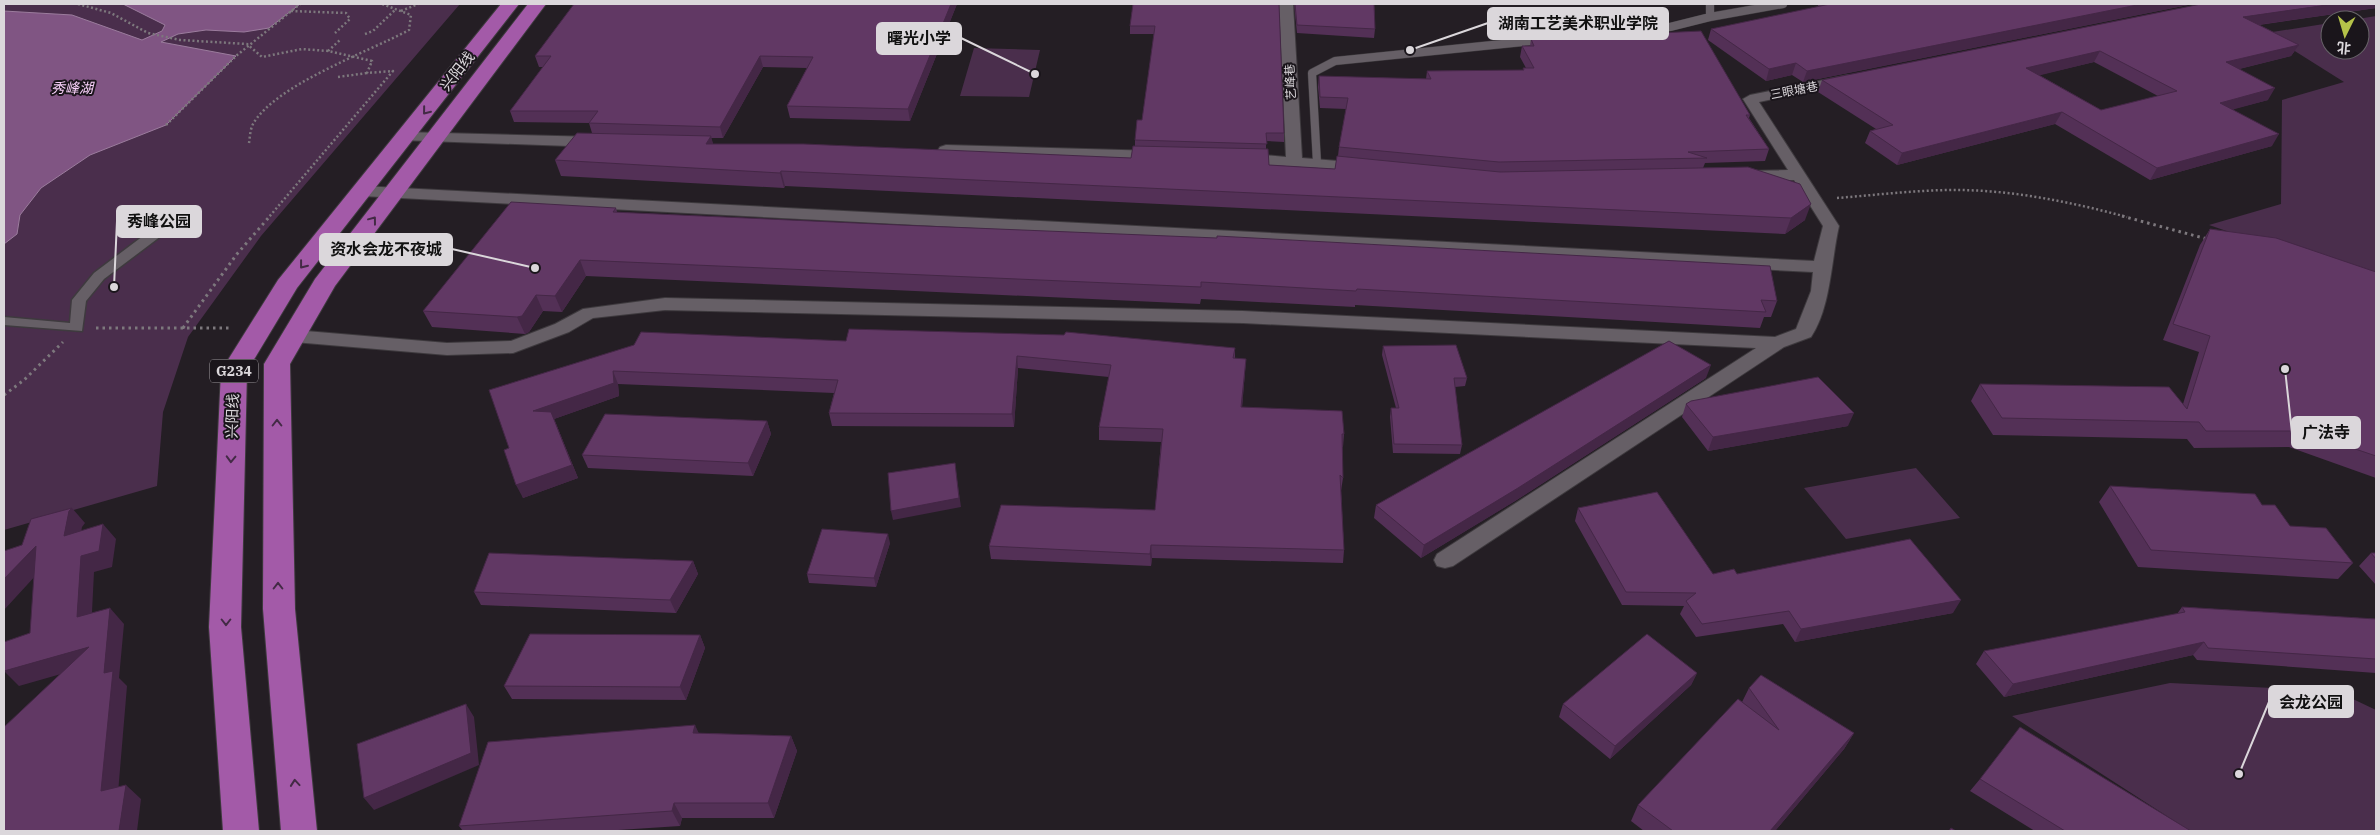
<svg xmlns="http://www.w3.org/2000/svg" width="2380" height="835" viewBox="0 0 2380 835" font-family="'IBM Plex Serif','Noto Sans SC',serif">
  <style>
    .green { fill: #4a2e4c }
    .water { fill: #805583; stroke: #9b7c9d }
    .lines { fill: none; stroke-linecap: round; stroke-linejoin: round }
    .service-casing { stroke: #3e3a3e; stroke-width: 9 }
    .pedestrian-casing { stroke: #3e3a3e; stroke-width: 3 }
    .minor-casing { stroke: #3e3a3e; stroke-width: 2 }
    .trunk-casing { stroke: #3e3a3e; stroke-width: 2 }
    .path-far1 { stroke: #7d787d; stroke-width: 2.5; stroke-dasharray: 2 2.5; stroke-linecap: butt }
    .path { stroke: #7d787d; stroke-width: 3; stroke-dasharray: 2.5 4; stroke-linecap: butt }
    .service { stroke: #665f66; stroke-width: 8 }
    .pedestrian { fill: #665f66; fill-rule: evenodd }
    .minor { fill: #665f66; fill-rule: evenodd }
    .trunk { fill: #a35aa8; fill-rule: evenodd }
    .wall { fill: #533056; fill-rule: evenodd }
    .shaded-wall { fill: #442746 }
    .building { fill: #613864; stroke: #442746; fill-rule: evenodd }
    .oneway { stroke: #432a45 }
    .labels { text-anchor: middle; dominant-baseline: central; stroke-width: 4; stroke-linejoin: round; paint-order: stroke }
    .far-street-label { font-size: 12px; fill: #dbd7db; stroke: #1a151b }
    .far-water-label { font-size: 14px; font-style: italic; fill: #f9d1fa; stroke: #1a151b }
    .shield { fill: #1a151b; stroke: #a19da1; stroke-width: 1 }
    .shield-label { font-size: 14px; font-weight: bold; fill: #dbd7db }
    .street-label { font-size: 15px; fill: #dbd7db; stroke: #1a151b }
    .leader { fill: none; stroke: #dbd7db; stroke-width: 2 }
    .callout-dot { fill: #dbd7db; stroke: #1a151b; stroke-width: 2 }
    .callout { fill: #dbd7db; stroke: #dbd7db; stroke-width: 2 }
    .callout-label { font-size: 16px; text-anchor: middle; font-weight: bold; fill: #111 }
  </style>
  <rect width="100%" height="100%" fill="#241e24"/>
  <path class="green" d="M4 4H460L261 236 188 337 163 412 157 486 4 530Z
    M2376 16V282L2209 225 2281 204 2282 100 2344 82 2266 33 2330 23V50H2360V20H2352Z
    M974 48 1040 50 1029 97 960 96Z
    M1916 468 1960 518 1846 539 1804 488Z
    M2170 683 2336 691 2376 710V831H2190L2012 716Z"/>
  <path class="water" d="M123 4H300L269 28 244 32 206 30 178 34 161 42 236 56 166 125 90 155 41 188 20 215 17 234 4 244V11L72 15 142 40 162 31 165 25Z"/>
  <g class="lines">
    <g class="service-casing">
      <path id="service" d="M1710 17 1783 4
        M1317 163 1312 73 1335 61 1670 27 1710 17V4"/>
    </g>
    <g class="pedestrian-casing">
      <path id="pedestrian" d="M160 226 165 227 166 230 165 233 104 279 86 301 82 331 4 325V317L70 323 72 300 94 273 155 227Z"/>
    </g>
    <g class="minor-casing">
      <path id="minor" d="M1279 4H1293L1302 158 1362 163 1368 165 1370 168 1368 171 1362 173 1241 163 1235 161 1233 158 1235 155 1241 153 1286 157Z
        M1848 75 1855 79 1853 82 1759 102 1839 226C1831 261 1831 307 1811 337L1784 347 1453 566 1445 568 1437 566 1434 560 1437 554 1756 348 1243 323 665 310 593 318 569 332 513 353 447 355 294 342 287 340 285 336 287 332 294 330 447 343 511 341 555 324 583 309 665 298 1243 311 1775 337 1796 329 1811 291 1813 272 362 196 356 194 354 191 356 188 362 186 1814 261 1823 226 1794 180 1747 181 1741 179 1739 176 1741 173 1747 171 1788 170 1743 99 1750 95Z
        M404 132 597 137 605 142 597 147 399 140 396 137 399 134Z
        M946 145 1157 151 1163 153 1165 156 1163 159 1157 161 940 153 938 150 940 147Z"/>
    </g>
    <g class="trunk-casing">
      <path id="trunk" d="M501 4H519L297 288 247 371 241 627 259 831H223L209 627 221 371 278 280Z
        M528 4H546L335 286 290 364 295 609 317 831H281L263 609 264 364 315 279Z"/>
    </g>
    <path class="path-far1" d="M78 4 111 13 148 33 180 40 247 44 262 57 302 49 328 51 372 61 367 73 393 71 269 217
      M291 11 346 13 350 19 335 33
      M401 11 418 4
      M365 34 373 31 396 9
      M328 51 340 40
      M338 77 367 73
      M166 125 236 56 300 4
      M249 143C250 137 250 130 253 124 275 85 368 52 409 30L411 15 382 4
      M1837 198C1876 195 1916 190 1955 190 2013 190 2071 202 2127 217"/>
    <path class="path" d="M2122 216 2207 239
      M96 328H232
      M183 328 237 254 270 216
      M4 395 24 380 63 342"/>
    <use href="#service" class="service"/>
    <use href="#pedestrian" class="pedestrian"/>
    <use href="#minor" class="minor"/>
    <use href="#trunk" class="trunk"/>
  </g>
  <path class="wall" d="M957 4 910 121 790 118 787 106 807 68 763 67 723 138H711L713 144 1131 158 1135 146V140L1142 120 1154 34H1130V26L1133 4 1284 133V142L1266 141V149L1269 165 1335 169 1338 156 1339 147 1346 109 1320 108 1318 87 1319 76 1426 79 1427 71 1523 70V68H1526L1520 57 1522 46H1530L1531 39 1750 115 1749 118 1769 149 1765 161 1705 163 1703 168 1805 220 1785 234 785 186 784 188 561 176 555 160 592 133 589 123 514 122 510 111 543 67H539L535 56Z
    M1294 4H1374L1375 29 1374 38 1297 33Z
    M1817 4H2193L1803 82 1792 75 1766 81 1708 40 1711 29 1819 7Z
    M2376 4V8L2259 25 2299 45 2291 56 2239 69 2268 100 2233 109 2272 146 2150 180 2055 124 1897 165 1865 143 1870 131 1876 129 1818 92 1822 80ZM2094 62 2158 96 2101 110 2039 75Z
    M616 208 617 212 1777 301 1771 317H1764L1760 328 1355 305V307L1201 299 1200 304 586 276 562 312 543 311 529 332 525 334 432 327 423 311Z
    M2210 229 2376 272V478L2289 447 2194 448 2187 439 1993 435 1971 401 1980 384 2183 404 2199 352 2163 340 2200 245Z
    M846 341 1235 348V359H1246L1242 407 1344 434 1343 447H1342L1343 478 1341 491V490L1344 550 1343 563 1152 558 1151 566 991 559 989 546 1155 510 1161 442 1099 440V427L1109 377 1018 368 1014 427 832 426 829 413 834 393 618 384 619 396 554 419 578 478 523 498 509 448 634 345Z
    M1383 346 1467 378 1465 386 1455 387 1462 445 1460 454 1393 453 1390 417 1391 408H1396L1382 355Z
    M1706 378 1515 501 1421 558 1374 518 1376 505Z
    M1686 404 1848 426 1708 451 1682 417Z
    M767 421 771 434 753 476 588 468 582 455Z
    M2110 486 2262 505 2290 526 2353 563 2338 579 2138 567 2099 502Z
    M1578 508 1713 574H1737L1953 613 1795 642 1783 624 1696 637 1680 614 1684 606 1622 605 1575 521Z
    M890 543 876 587 809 583 807 574Z
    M2371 553H2376V585L2359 566Z
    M693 561 698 574 676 613 481 605 474 592Z
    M2182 607 2376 619V673L2197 660 2193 655 2004 697 1976 664 1984 651 2177 614Z
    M700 635 705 648 686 700 512 699 504 686Z
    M1697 673 1691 685 1610 759 1559 717 1563 704Z
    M1749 688 1854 733 1844 749 1775 831H1644L1631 821 1638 805 1742 702Z
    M699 733 791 736 797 751 774 818H682L680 826 603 831H463L459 826Z
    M1980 779 2191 831H2035L1970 791Z"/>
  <path class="shaded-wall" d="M951 4H957L910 121 908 109Z
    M2142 4H2193L1803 82 1807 71Z
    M2334 4H2376V8L2236 28 2243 17Z
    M2299 45 2291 56 2219 74 2226 62Z
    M2100 51 2094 62 2021 80 2026 68Z
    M760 56 763 67 723 138 720 127Z
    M1796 63 1792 75 1766 81 1769 69Z
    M2275 88 2268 100 2213 115 2220 103Z
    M2062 112 2055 124 1897 165 1902 153Z
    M2279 134 2272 146 2150 180 2157 168Z
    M711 136 715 151 706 144Z
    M781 171 785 186 784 188 780 173Z
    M1811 204 1805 220 1785 234 1791 218Z
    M580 260 586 276 562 312 555 296Z
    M536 295 543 311 529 332 525 334 517 317Z
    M1017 356 1018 368 1014 427 1012 414Z
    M1246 359 1245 372 1241 420V407Z
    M1711 365 1706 378 1515 501 1421 558 1424 545Z
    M613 371 618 384 619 396 554 419 578 478 523 498 516 485 533 411Z
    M1854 413 1848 426 1708 451 1713 437Z
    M767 421 771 434 753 476 748 463Z
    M956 472 961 507 893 520 891 511Z
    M72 508 85 523 82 527 78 552 64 536 69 511Z
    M103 524 116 539 112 567 94 572 91 632 77 617 81 556Z
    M888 534 890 543 876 587 874 578Z
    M1151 545 1152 558 1151 566 1150 554Z
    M36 546 49 561 4 610V579Z
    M693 561 698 574 676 613 670 600Z
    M1961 600 1953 613 1795 642 1801 629Z
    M110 608 124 624 119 678 127 686 117 805 101 791 104 673Z
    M700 635 705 648 686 700 680 687Z
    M2204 642 2193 655 2004 697 2013 684Z
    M89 647 103 662 19 686 4 671Z
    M1697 673 1691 685 1610 759 1615 746Z
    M466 704 474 717 479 765 374 810 364 798Z
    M695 725 702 740 693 733Z
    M1854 733 1844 749 1775 831H1770Z
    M791 736 797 751 774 818 768 803Z
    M126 785 141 799 137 831H119Z
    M674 803 682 818 680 826 672 811Z"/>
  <path class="building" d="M574 4H951L908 109 787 106 813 57 760 56 720 127 589 123 598 111H510L551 56H535Z
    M1133 4H1279L1284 133H1266L1267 144 1135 140 1137 120H1142L1155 26H1130Z
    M1295 4H1374L1375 29 1297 25Z
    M1829 4H2142L1807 71 1796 63 1769 69 1711 29 1830 4Z
    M2201 4H2334L2243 17 2299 45 2226 62 2275 88 2220 103 2279 134 2157 168 2062 112 1902 153 1870 131 1893 125 1822 80ZM2100 51 2177 91 2101 110 2026 68Z
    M1701 31 1750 115H1746L1769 149 1688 152 1707 158 1499 162 1339 147 1348 98 1320 97 1319 76 1431 79 1427 71 1524 70 1523 68H1534L1522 46H1534L1531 39Z
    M577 133 711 136 706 144H804L1131 158 1133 146 1268 149 1269 165 1335 169 1337 156 1500 172 1748 167 1800 184 1811 204 1791 218 781 171 780 173 555 160Z
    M511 202 616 208 613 212 900 225 1217 238V236L1770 266 1777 301 1761 300 1766 312 1357 289 1356 291 1201 282V287L580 260 555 296 536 295 522 316 517 317 423 311Z
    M2210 229 2276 238 2376 272V456L2302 431H2206L2199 422 2002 418 1980 384 2169 387 2187 409 2210 336 2173 324Z
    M849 329 1064 335 1066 332 1235 348 1233 358 1246 359 1241 407 1342 411 1344 434H1342L1343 478 1340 475 1344 550 1151 545 1150 554 989 546 1001 505 1155 510 1163 429 1099 427 1111 365 1017 356 1012 414 829 413 838 380 613 371 614 383 533 411 551 412 572 465 516 485 504 450 509 448 489 390 634 345 641 332 846 341Z
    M1669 341 1711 365 1518 488 1424 545 1376 505Z
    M1456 345 1467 378H1454L1462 445 1394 444 1391 408H1399L1383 346Z
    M1818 377 1854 413 1713 437 1686 404 1691 401Z
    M605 414 767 421 748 463 582 455Z
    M955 463 959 498 891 511 888 473Z
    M2110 486 2255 494 2262 505H2275L2290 526 2326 528 2353 563 2151 550Z
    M1657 492 1713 574 1734 569 1737 574 1910 539 1961 600 1801 629 1789 611 1702 624 1686 601 1696 593 1626 592 1578 508Z
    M72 508 69 511 64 536 103 524 99 551 81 556 77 617 110 608 104 673 113 671 101 791 126 785 119 831H4V727L89 647 4 671V642L30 633 36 546 4 579V551L22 545 31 519Z
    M822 529 888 534 874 578 807 574Z
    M489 553 693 561 670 600 474 592Z
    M2371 553H2376V559Z
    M2182 607 2376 619V659L2208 648 2204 642 2013 684 1984 651 2185 612Z
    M530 634 700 635 680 687 504 686Z
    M1647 634 1697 673 1615 746 1563 704Z
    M1761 675 1854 733 1770 831H1673L1638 805 1738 699 1779 730 1749 688Z
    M466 704 471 753 364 798 357 744Z
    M695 725 693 733 791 736 768 803H674L672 811 459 826 488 742Z
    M2020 727 2191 831H2065L1980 779Z
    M1951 828 1956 831H1949Z"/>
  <defs><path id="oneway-chevron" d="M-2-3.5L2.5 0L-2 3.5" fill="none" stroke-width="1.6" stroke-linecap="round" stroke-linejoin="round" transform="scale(1.25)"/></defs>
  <g class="oneway">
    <use href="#oneway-chevron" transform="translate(426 111) rotate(129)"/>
    <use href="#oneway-chevron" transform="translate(373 220) rotate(-53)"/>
    <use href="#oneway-chevron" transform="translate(303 265) rotate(128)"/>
    <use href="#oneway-chevron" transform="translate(277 423) rotate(-90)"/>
    <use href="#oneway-chevron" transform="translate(231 459) rotate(92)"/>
    <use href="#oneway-chevron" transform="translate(278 586) rotate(-90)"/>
    <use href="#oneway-chevron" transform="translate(226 622) rotate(90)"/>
    <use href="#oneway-chevron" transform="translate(295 783) rotate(-95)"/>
  </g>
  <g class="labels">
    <g class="far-street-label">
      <text transform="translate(1290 82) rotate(-93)">艺峰巷</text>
      <text transform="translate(1794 90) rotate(-11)">三眼塘巷</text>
    </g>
    <g class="far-water-label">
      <text x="72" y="88">秀峰湖</text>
    </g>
    <rect class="shield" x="210" y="359.5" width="48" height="23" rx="4"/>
    <g class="shield-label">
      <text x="234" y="371">G234</text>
    </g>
    <g class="street-label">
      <text transform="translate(457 71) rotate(-52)">兴阳线</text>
      <text transform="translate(232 416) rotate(-88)">兴阳线</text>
    </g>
  </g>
  <path class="leader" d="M1410 50L1488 23M1035 74L961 38M114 287L117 221M535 268L452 249M2285 369L2292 433M2239 774L2269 702"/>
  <g class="callout-dot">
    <circle cx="1410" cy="50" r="5"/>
    <circle cx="1035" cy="74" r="5"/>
    <circle cx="114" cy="287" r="5"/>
    <circle cx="535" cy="268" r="5"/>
    <circle cx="2285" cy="369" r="5"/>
    <circle cx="2239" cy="774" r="5"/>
  </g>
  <g class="callout">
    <rect x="1488" y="8" width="180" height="31" rx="5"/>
    <rect x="877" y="23" width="84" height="31" rx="5"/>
    <rect x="117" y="206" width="84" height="31" rx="5"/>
    <rect x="320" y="234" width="132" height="31" rx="5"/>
    <rect x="2292" y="417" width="68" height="31" rx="5"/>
    <rect x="2269" y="686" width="84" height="31" rx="5"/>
  </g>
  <g class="callout-label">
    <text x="1578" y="29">湖南工艺美术职业学院</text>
    <text x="919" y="44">曙光小学</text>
    <text x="159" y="227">秀峰公园</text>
    <text x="386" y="255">资水会龙不夜城</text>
    <text x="2326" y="438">广法寺</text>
    <text x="2311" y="708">会龙公园</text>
  </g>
  <rect width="2380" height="835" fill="none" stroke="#dbd7db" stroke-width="10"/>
  <g transform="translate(2345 35) rotate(185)"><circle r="24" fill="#1a151b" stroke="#676368"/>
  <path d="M0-4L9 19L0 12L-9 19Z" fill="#b5c249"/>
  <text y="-8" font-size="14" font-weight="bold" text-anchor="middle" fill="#dbd7db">北</text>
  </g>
</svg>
